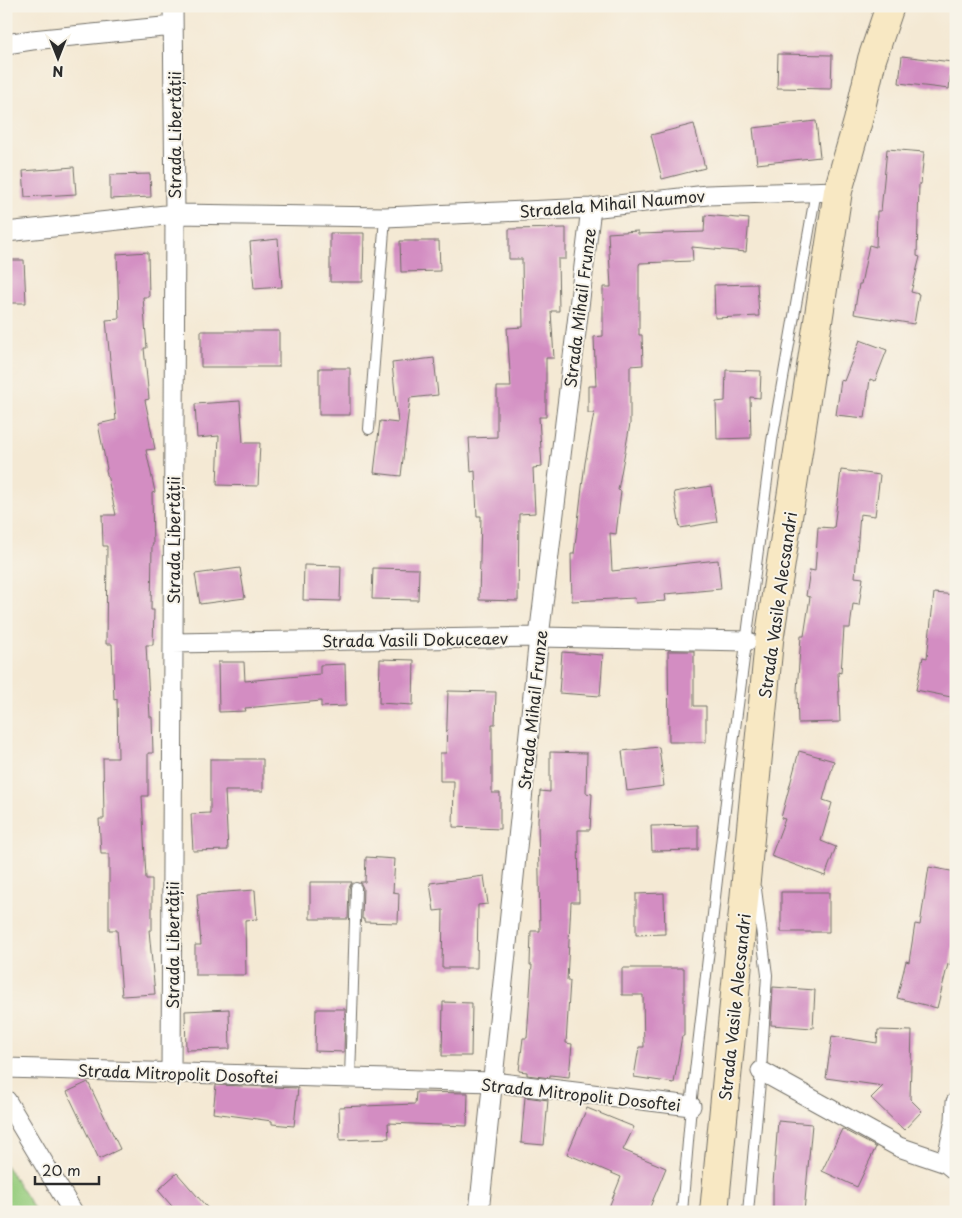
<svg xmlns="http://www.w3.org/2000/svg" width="962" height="1218" viewBox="0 0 962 1218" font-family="'Playpen Sans',sans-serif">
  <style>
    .green { fill: #98cd7f; stroke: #627c55 }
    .building { fill: #d38dc2 }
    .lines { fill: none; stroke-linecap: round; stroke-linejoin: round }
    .lane-casing { stroke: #716e66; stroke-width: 12 }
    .street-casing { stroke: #716e66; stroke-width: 21 }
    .secondary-casing { stroke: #716e66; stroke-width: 30 }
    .lane { stroke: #fff; stroke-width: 10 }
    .street { stroke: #fff; stroke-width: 19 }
    .secondary { stroke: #f8e8c3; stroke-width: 28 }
    .labels { text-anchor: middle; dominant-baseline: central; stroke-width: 4; stroke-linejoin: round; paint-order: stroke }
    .street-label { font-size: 16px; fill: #2b2b2b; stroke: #f7f3e8 }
  </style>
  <rect width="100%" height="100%" fill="#f7f3e8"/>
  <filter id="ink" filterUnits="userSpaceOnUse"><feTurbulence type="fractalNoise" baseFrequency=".02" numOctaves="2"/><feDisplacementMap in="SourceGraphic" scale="10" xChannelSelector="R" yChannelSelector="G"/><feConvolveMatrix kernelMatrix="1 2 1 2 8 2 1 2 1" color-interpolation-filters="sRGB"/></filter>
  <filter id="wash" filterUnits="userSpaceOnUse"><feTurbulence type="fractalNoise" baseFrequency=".0096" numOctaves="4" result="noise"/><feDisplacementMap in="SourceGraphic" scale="20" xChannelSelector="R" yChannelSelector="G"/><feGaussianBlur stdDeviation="1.12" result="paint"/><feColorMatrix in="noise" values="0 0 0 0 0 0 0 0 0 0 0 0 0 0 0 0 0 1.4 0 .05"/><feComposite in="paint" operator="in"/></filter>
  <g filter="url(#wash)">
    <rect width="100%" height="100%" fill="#f4e9d4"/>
    <path class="green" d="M6 1165 36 1212H6Z"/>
    <g id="blocks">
      <path class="building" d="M778 54 832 55 831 89 777 88Z
        M902 56 952 62 949 89 899 83Z
        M816 121 820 157 757 164 753 128Z
        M694 124 705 168 662 179 651 135Z
        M887 149 924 152 921 184H919L917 256 920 257 911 292 919 294 914 324 854 314 859 284H861L869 245 876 247 877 211H881Z
        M74 167 76 194 25 197 23 171Z
        M150 174 151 197 110 199V175Z
        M705 215 749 219 746 252 692 247 693 261 640 263 639 265V335H642L643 365 630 366V424L618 490 621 491 616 534 610 533 612 571 718 560 721 589 665 594 666 601 636 603 635 598 572 601 571 554H574L585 463 594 413H588V386H596L594 337 603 336V287H611L608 233 638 231V234L704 232Z
        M566 228V259H558L559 311H551L554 358H546V417H539L542 467 533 468 535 513 519 514 518 601 479 600 481 516H477L475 471 471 472 469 438 497 437V387H511L507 328 523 327 522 259H509V229Z
        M330 233H364L363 282H330Z
        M278 239 282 287 254 289 250 242Z
        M400 241H439L440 271 401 272Z
        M148 252 149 297H143L147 348H144L149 399 145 400 155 449 146 450 155 492 152 493 153 545H152L151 610H154L153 645H146L150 717H152L153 753H148V796H142L146 879H152V930H149L155 994 122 996 117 930H109V854H101L99 819H104L103 758H118L117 699 114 700 112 644H106L107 546H103L102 515H116L106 470 107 469 98 424 116 420 106 320 119 319 117 254Z
        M6 260H24L26 303H6Z
        M757 284 759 316 715 318 714 285Z
        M201 331H279V367H201Z
        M860 340 887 350 875 381 870 379 865 418 836 415 841 380 844 381Z
        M434 358 438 395 410 398 401 476 374 473 380 421 398 423 392 363Z
        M319 368H350V415H319Z
        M726 370 761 371 760 398 750 397 751 438 717 439 716 402 725 401Z
        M240 401 243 443H260L258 486 217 485 219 436 197 438 195 404Z
        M841 470 880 475 875 516 860 514 855 577 863 578 859 605 853 604 850 628H844L841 673 838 672 840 722 798 723 797 690 801 636H804L810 597 806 596 810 570 815 571 818 527 834 528Z
        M711 486 717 522 680 528 674 492Z
        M304 565 341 566 340 601 303 600Z
        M240 568 245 598 200 604 195 574Z
        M373 568 419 569 418 600 372 599Z
        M934 593 956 595V698L916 690 923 657 927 658Z
        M668 651H694V706H706V742H669Z
        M562 652 603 655 600 696 559 693Z
        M380 659 414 660 413 705 379 703Z
        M218 662H244L245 681 320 674V665L345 664 346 706 321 707V701L245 708 246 711 219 712Z
        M448 691 496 692 495 724H492V793H500V829L453 827 454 781H440V753H446Z
        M659 747 664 786 627 791 622 751Z
        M799 751 834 761 823 800 832 803 821 841 836 847 825 876 771 856 785 819 781 818Z
        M550 752 587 753 586 793 592 794 590 830H578L579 902H571L567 981H570L566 1043 572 1044 569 1077 550 1075V1078L527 1075V1072L519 1071 523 1038H527L532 965H530L531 931H540L538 820 540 791 550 792Z
        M210 759H263V791H225L228 850 193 851 191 814 210 813Z
        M698 825V850L652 851 651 826Z
        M366 857 395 859 393 892 399 893 398 923 364 922V919H362L363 888 360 882H365Z
        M929 867 956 872V928L950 965 948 964 937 1008 897 998 906 961 909 962 915 924 920 925Z
        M484 876 488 904 478 905 477 968H442L443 910 434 911 430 883Z
        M310 882H352L349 888 348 919H310Z
        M255 890 257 919 245 920 246 975H195V945H201L197 894Z
        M781 892H829V932H781Z
        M664 893 665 934 636 935V894Z
        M622 968H684V1036H682L674 1083 634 1077 639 1047H644L643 995H622Z
        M773 987 815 990 813 1028 771 1025Z
        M443 1002 472 1003 471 1056H442Z
        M229 1009 230 1049 186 1050 185 1011Z
        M316 1009H345L344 1052 315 1051Z
        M878 1030 912 1031 910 1099 922 1111 904 1130 871 1098 883 1086 826 1078 832 1036 877 1043Z
        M88 1082 120 1149 99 1159 67 1092Z
        M216 1085 298 1088 294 1126 272 1124V1121L213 1113Z
        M416 1092 468 1093 467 1126 388 1123 389 1138 340 1140 339 1107 415 1104Z
        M525 1097 548 1100 544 1145 521 1143Z
        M587 1108 634 1127 623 1150 666 1168 648 1212H607L621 1177 567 1154Z
        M778 1121 812 1124 804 1212H773V1184Z
        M842 1129 876 1147 857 1187 822 1171Z
        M177 1173 211 1212H177L158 1190Z"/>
    </g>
  </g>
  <g filter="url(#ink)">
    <use href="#blocks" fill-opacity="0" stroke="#716e66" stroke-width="1"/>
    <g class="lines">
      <g class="lane-casing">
        <path id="lane" d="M369 429 385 217
          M350 1078 356 888
          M682 1212 691 1106 729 775 772 441 816 191
          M748 1212 761 1071 767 975 756 889"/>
      </g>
      <g class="street-casing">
        <path id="street" d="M6 44 32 40 173 26
          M6 232 175 214 385 217 591 208 707 195 838 191
          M173 643 539 637 747 641
          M6 1068 493 1082 691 1106
          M761 1071 899 1147 946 1163 956 1171
          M171 1074 175 214 173 6
          M6 1100 73 1212
          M946 1163 955 1120 956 1102
          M479 1212 539 637 591 208"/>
      </g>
      <g class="secondary-casing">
        <path id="secondary" d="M714 1212 769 641 838 191 858 121 872 59 890 6"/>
      </g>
      <use href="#lane" class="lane"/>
      <use href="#street" class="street"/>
      <use href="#secondary" class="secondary"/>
    </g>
  </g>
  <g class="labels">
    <g class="street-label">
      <text transform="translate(174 135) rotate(-90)">Strada Libertății</text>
      <text transform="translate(612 203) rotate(-5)">Stradela Mihail Naumov</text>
      <text transform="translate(579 308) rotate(-83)">Strada Mihail Frunze</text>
      <text transform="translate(173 540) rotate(-90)">Strada Libertății</text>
      <text transform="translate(777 605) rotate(-82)">Strada Vasile Alecsandri</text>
      <text transform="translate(415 639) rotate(-1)">Strada Vasili Dokuceaev</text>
      <text transform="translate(532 710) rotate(-84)">Strada Mihail Frunze</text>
      <text transform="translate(172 945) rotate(-90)">Strada Libertății</text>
      <text transform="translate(734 1007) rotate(-84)">Strada Vasile Alecsandri</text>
      <text transform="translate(178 1073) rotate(2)">Strada Mitropolit Dosoftei</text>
      <text transform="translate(581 1094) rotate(6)">Strada Mitropolit Dosoftei</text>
    </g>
  </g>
  <rect width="962" height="1218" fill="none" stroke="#f7f3e8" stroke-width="25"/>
  <g transform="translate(58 58) rotate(180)" stroke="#f7f3e8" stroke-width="4" paint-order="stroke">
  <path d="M0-4L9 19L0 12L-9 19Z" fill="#2b2b2b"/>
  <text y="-8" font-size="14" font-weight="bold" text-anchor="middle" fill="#2b2b2b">N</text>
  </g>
  <path d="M35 1176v8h64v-8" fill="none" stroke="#2b2b2b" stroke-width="2.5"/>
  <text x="42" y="1176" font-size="15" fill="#2b2b2b" stroke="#f7f3e8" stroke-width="4" paint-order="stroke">20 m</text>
</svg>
